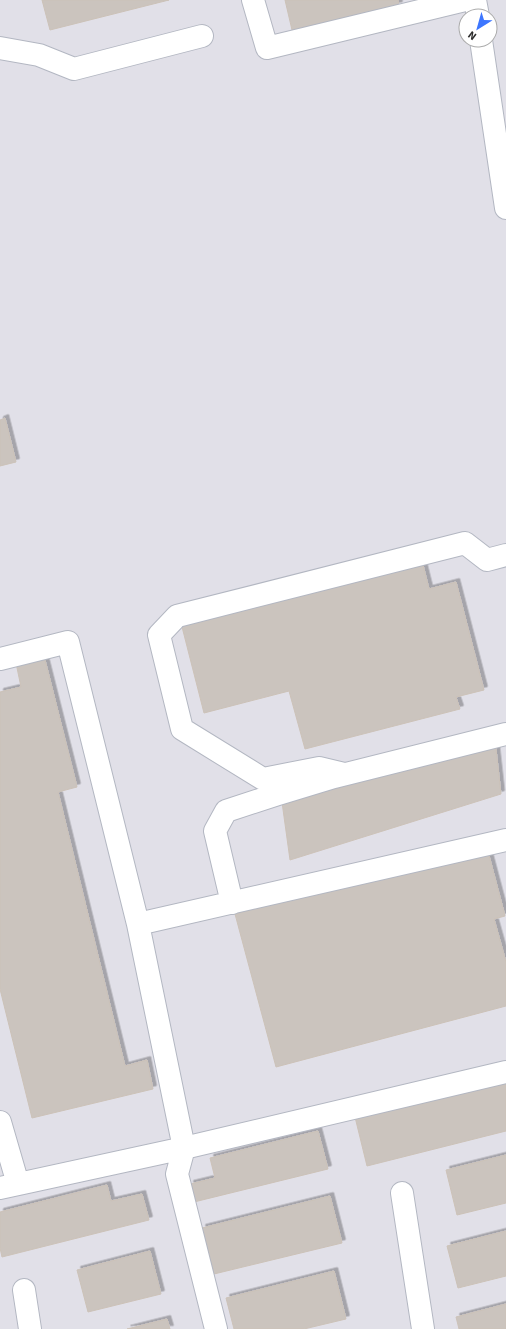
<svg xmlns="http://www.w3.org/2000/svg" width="506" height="1329" viewBox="0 0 506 1329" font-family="'Source Sans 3',sans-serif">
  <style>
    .industrial { fill: #e1e0e8; fill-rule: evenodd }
    .building { fill: #cbc4be; stroke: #ccc2b8; filter: url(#shadow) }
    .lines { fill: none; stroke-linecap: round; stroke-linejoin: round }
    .minor-casing { stroke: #b3b7c2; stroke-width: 24 }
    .minor { stroke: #fff; stroke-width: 22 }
  </style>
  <defs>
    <filter id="shadow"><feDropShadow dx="3.5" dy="-3.5" stdDeviation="0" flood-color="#0004"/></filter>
  </defs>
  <rect width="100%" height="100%" fill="#f0e7df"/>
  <path class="industrial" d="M0 0H506V1329H0ZM466 16H490V40H466Z"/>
  <path class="building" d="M42 0H169L50 30Z
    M285 0H398L399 5 292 30Z
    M5 418 16 462 0 466V420Z
    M421 557 429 589 456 582 484 690 456 697 460 709 305 749 289 691 204 713 180 619Z
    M44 656 77 787 58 792 125 1066 147 1060 153 1089 32 1118 0 989V692L21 687 16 663Z
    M495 740 501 794 290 860 281 795Z
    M487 848 505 916 494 919 506 962V1006L276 1067 235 914Z
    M506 1079V1131L367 1166 355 1117Z
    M318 1131 328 1169 194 1202 190 1184 215 1178 210 1158Z
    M506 1155V1203L457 1215 446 1170Z
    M107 1185 111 1201 142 1194 149 1220 2 1257 0 1248V1212Z
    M330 1196 342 1243 214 1274 202 1228Z
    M506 1231V1276L458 1288 447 1246Z
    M150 1251 161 1294 88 1312 77 1270Z
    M334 1271 346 1319 304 1329H234L226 1298Z
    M506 1304V1329H459L456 1317Z
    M167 1319 170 1329H127Z"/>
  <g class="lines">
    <g class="minor-casing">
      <path id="minor" d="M253 0 267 48 465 0
        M475 0 478 16
        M481 40 506 208
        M0 48 39 55 74 69 202 36
        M0 659 68 642 138 924 184 1148 177 1174 216 1329
        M344 774 319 768 263 779 182 729 159 635 177 616 465 543 487 560 506 555
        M232 903 215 831 226 811 278 794 334 777 506 734
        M138 924 506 840
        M0 1122 18 1184
        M0 1188 184 1148 506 1072
        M402 1193 423 1329
        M24 1290 30 1329"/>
    </g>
    <use href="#minor" class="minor"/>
  </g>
  <g transform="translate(478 28) rotate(217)"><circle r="19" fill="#ffffff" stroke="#ababab"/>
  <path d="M0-3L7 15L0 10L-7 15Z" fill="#3d76ff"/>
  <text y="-6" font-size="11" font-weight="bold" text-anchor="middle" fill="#2d2d2d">N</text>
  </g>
</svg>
